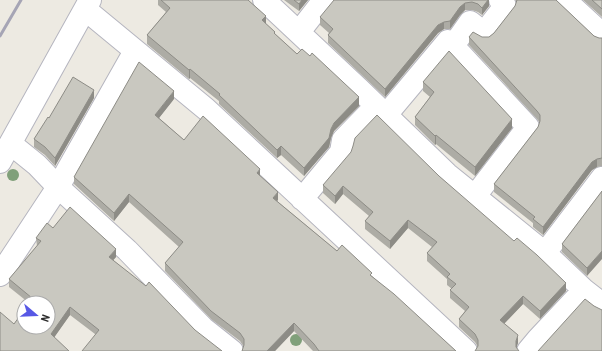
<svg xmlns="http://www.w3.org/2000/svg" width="602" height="351" viewBox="0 0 602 351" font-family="'Roboto Condensed',sans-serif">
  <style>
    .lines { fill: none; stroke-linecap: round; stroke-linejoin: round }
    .minor-casing { stroke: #b5b5bf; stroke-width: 24 }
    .minor { stroke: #fff; stroke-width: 22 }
    .rail { stroke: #a6a5b5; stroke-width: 3 }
    .tree { fill: #80a07a }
    .wall { fill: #adaca5 }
    .shaded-wall { fill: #8d8c86 }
    .building { fill: #c9c8c0; stroke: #8d8c86 }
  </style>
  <rect width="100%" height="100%" fill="#edeae2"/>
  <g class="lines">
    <g class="minor-casing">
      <path id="minor" d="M264 0 359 89 447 174 545 253 584 290 602 304
        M565 0 602 34
        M86 10 206 109 466 351
        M299 32 324 0
        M386 115 448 41 453 46
        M11 144 37 165 58 187 127 250 203 328 232 351
        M0 162 90 0
        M475 196 528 127 453 46 470 22 484 33 505 6 500 0
        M302 199 341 152 343 140 376 106
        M545 253 602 178
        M0 275 58 187 135 51
        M528 351 538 339 584 290"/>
    </g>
    <use href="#minor" class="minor"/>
    <path class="rail" d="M0 36 21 0"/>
  </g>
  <g class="tree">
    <circle cx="13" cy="175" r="6"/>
    <circle cx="296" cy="340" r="6"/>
  </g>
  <path class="wall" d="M158 0H248L266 24 275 34 297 54 359 106 334 131 331 138 329 147 304 176 281 155 277 158 219 104V101L190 78 189 79 147 44V35L166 12 158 5Z
    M284 0H308L299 11Z
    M489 0V6L482 15 478 12 472 10H465L460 15 450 29H444L438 33 385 97 328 43V35L329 33 320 25V17Z
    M515 0H556L594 36 599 38H602V166L597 167 592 170 543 235 533 227V223L494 192V184L538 127 540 123 537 119 469 45V37H489L494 33 515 6 517 2Z
    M583 0H602V17Z
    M423 82 512 128 475 176 436 144 435 145 415 125V117L430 97 423 91Z
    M94 98 55 166 45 155 34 147V139L49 118Z
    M174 99 159 118 184 140 260 176 278 200 277 201 337 251 372 276 456 351H313L294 331 275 351H242L244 347 240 341 211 319 165 271V263L179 247 129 202 114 221 74 184V177Z
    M439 176 566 291 540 319 523 304 504 324 518 343 516 347H478L475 342 459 327V319L465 311 450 298V290L452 289 447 285V279L427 261V253L432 247 408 228 390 249 365 229V221L369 216 343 194 335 204 323 193V185Z
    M602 191 587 276 562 252V244Z
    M53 228 116 257 113 260 195 330 95 334 70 315 54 337 14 324 29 303 9 287V279L37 246 36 238Z"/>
  <path class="shaded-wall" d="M302 0H308L299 11V4Z
    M488 0H489V6L482 15V8Z
    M465 3V10L460 15 450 29V21L460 7Z
    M266 16V25L262 20Z
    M444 22V29L438 33 385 97V89L438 25Z
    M190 69V78L189 79V70Z
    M94 90V98L55 166V158Z
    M174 91V99L155 123V115Z
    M359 97V106L334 131 331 138 329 147 304 176V168L331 129 334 123Z
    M512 119V128L475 176V167Z
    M436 135V144L435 145V136Z
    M281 146V155L277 158V150Z
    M597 159V167L592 170 543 235V227L592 162Z
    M260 169V177L257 173Z
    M343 186V194L335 204V196Z
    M278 192V200L273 205V198Z
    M129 194V202L114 221V213Z
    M408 220V228L390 249V241Z
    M116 249V257L109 265V257Z
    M602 251V259L587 276V268Z
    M566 283V291L540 319V311Z
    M523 296V304L500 328V320Z
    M70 307V315L51 342V334Z
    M294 323V331L275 351H267Z
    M518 335V343L516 349V341Z"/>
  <path class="building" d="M161 0H248L266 16 262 20 275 32 274 33 297 54 302 49 310 56 312 53 359 97 334 123 331 129 329 138 304 168 281 146 277 150 219 95 220 94 190 69 189 70 147 35 170 8Z
    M294 0H302L299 4Z
    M334 0H488L482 8 478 4 472 2 465 3 460 7 450 21 444 22 438 25 385 89 328 35 333 29 320 17Z
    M517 0H556L594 36 599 38H602V158L597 159 592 162 543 227 533 219 535 217 494 184 538 127 540 121V115L537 111 469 37 473 32 482 37H489L494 33 515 6Z
    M592 0H602V9Z
    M449 51 512 119 475 167 436 135 435 136 415 117 434 92 423 82Z
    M139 62 174 91 155 115 184 140 203 116 260 169 257 173 278 192 273 198 337 251 342 245 372 273 370 275 394 294 456 351H319L314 344 294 323 267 351H242L244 345V339L240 333 211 311 165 263 183 242 129 194 114 213 74 177Z
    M73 77 94 90 55 158 45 147 34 139 48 117 49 118Z
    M377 115 439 176 514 241 517 238 537 255 566 283 540 311 523 296 500 320 518 335 516 341V347L519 351H475L478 346V340L475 334 459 319 469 307 450 290 456 284 447 277 450 274 427 253 437 242 408 220 390 241 365 221 373 212 343 186 335 196 323 185 351 152 353 146 355 138Z
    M602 191V251L587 268 562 244Z
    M70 207 116 249 109 257 146 286 149 282 195 330 222 351H82L99 330 70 307 51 334 69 351H0V312L14 324 24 310V327H48V303H29L32 298 9 279 41 241 36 238 47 223 53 228Z
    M585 299 594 306 602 310V351H538Z"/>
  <g transform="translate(36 315) rotate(109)"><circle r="19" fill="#ffffff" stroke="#ababab"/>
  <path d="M0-3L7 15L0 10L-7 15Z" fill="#5758e5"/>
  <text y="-6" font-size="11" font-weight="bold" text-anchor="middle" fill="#2d2d2d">N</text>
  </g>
</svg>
